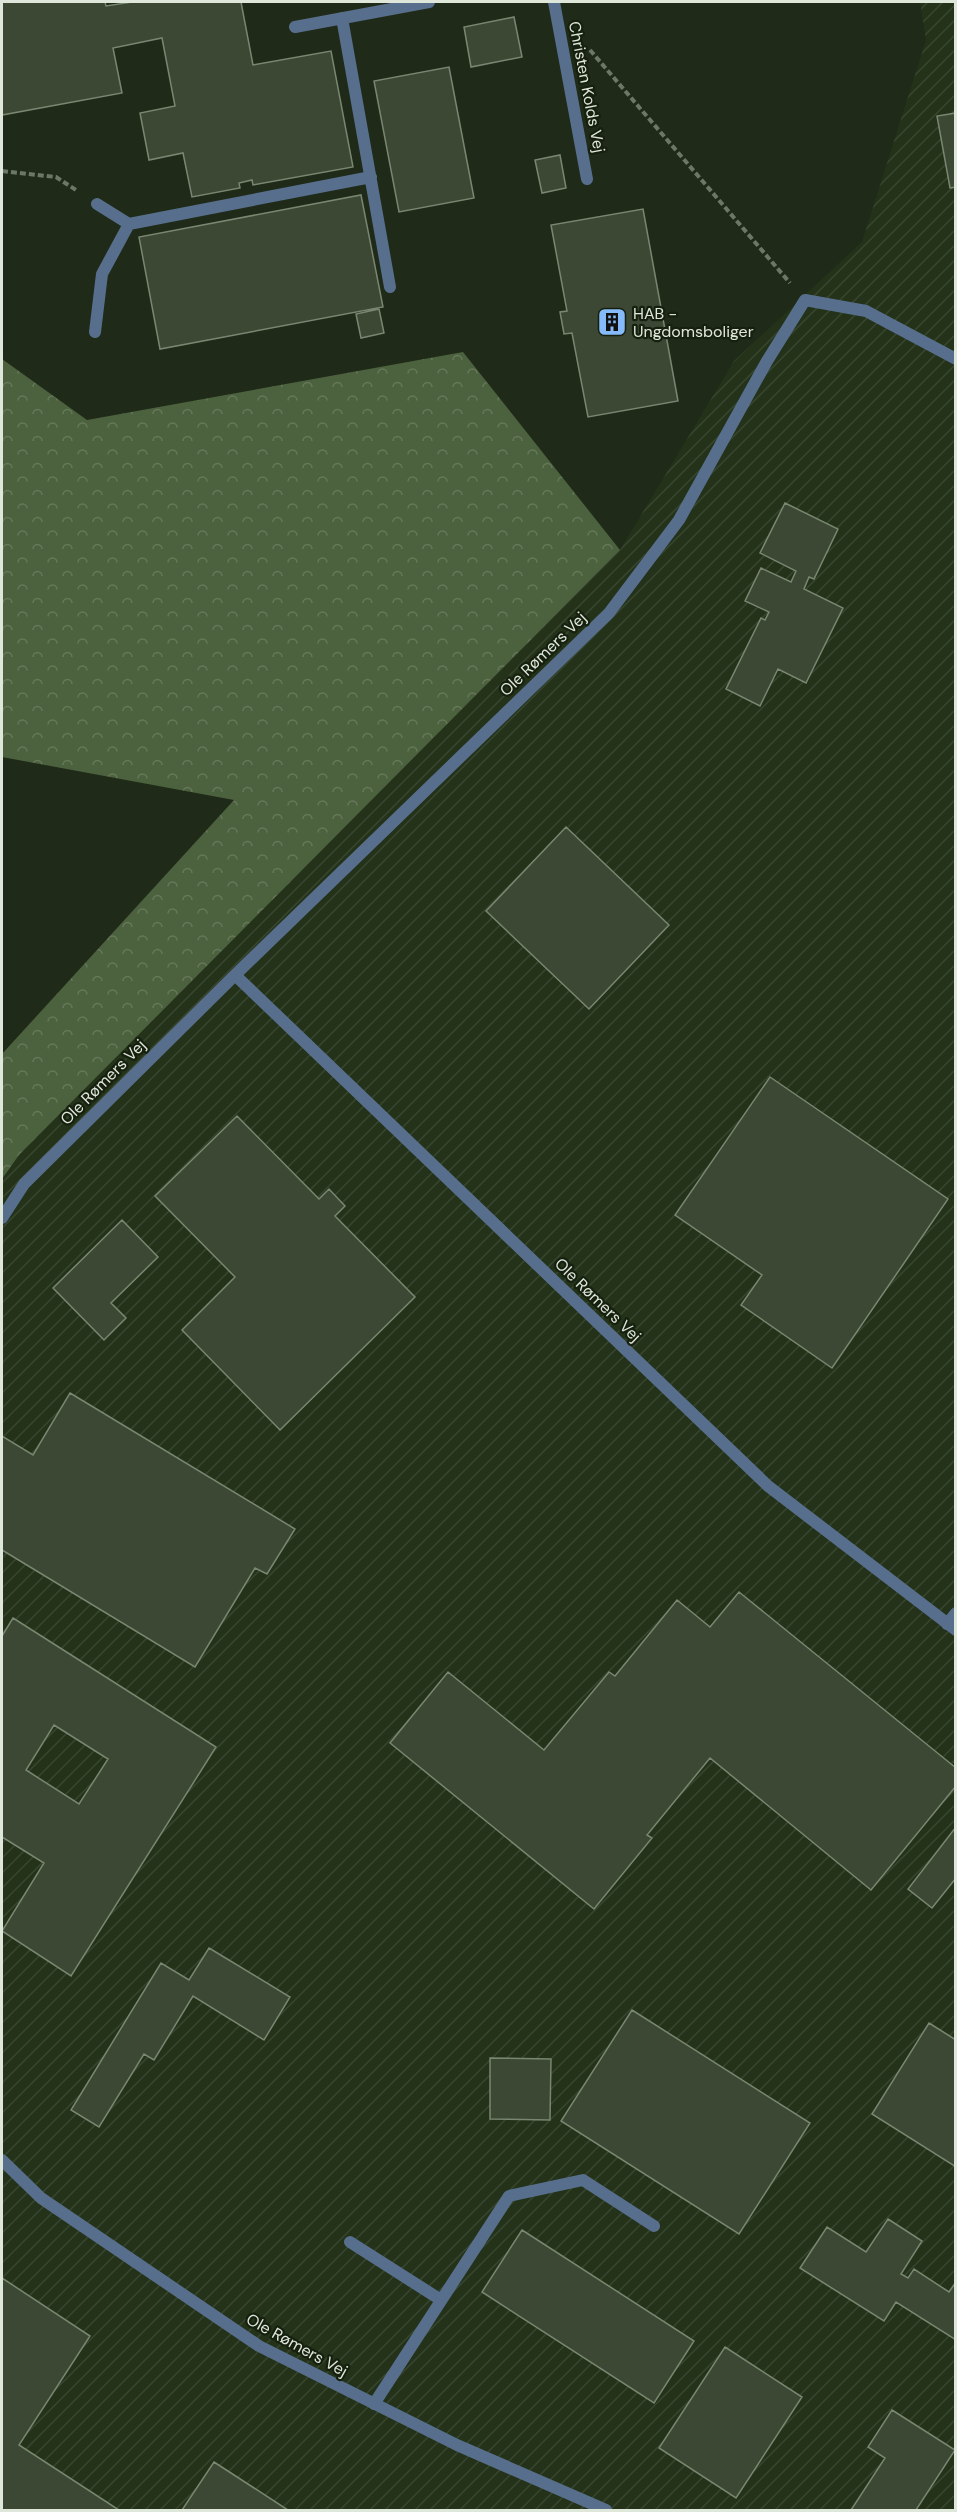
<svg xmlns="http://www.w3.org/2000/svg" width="957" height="2512" viewBox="0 0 957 2512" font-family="'DM Sans',sans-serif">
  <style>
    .industrial { fill: url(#industrial-furrows) }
    .forest { fill: url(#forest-crowns) }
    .building { fill: #3c4834; stroke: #798771; stroke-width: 1.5; fill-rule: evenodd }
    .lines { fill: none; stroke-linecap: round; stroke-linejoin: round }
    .path { stroke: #6d7767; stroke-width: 4; stroke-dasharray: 6 3; stroke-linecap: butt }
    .lane { stroke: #576f8c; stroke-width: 12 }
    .street { stroke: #576f8c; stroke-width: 12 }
    .labels { text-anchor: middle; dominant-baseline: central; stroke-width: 4.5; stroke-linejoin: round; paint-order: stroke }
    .street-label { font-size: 16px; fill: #dfe6da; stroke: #16200e }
    .poi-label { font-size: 16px; fill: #dfe6da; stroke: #16200e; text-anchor: start }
  </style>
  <defs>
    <pattern id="industrial-furrows" width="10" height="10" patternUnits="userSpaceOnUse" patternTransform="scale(1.5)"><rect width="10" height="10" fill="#233219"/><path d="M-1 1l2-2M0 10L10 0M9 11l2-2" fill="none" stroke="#38462f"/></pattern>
    <pattern id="forest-crowns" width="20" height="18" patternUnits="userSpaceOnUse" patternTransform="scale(1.5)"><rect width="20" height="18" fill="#4c613e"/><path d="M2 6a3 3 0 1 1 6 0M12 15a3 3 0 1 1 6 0" fill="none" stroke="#657859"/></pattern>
  </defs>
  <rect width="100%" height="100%" fill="#1f2a18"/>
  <path class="industrial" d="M920 2H955V2510H2V1179L19 1155 620 550 734 361 862 242 926 40Z"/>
  <path class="forest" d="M463 352 620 550 19 1155 2 1179V1054L234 800 2 757V359L87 420Z"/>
  <path class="building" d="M2 2H105L106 6 132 2H241L253 65 331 51 353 167 253 185 252 180 239 183 240 188 192 197 183 153 149 160 140 113 175 106 162 38 113 48 122 93 2 115Z
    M514 17 522 57 471 67 464 27Z
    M449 67 474 198 399 212 374 81Z
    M956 113V187L950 188 937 116Z
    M560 155 566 188 542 193 535 160Z
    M361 195 383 307 160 349 139 237Z
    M643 209 678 401 588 417 572 333 564 334 560 312 567 311 551 225Z
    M379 309 384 333 361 338 356 314Z
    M785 503 838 529 814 579 809 577 804 589 843 608 806 683 778 669 760 706 726 689 761 618 765 620 769 612 745 601 761 568 791 582 796 571 760 553Z
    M566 827 669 925 589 1009 486 911Z
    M770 1077 948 1199 832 1368 741 1305 762 1275 675 1215Z
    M237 1116 319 1199 329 1189 345 1206 335 1216 415 1297 280 1430 182 1330 235 1277 155 1196Z
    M122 1220 158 1257 111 1303 126 1318 104 1340 53 1288Z
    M70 1393 295 1529 267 1574 255 1568 195 1667 2 1550V1436L33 1455Z
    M739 1592 956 1768V1786L871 1890 710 1758 647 1835 652 1838 594 1909 390 1743 448 1672 544 1750 609 1672 615 1676 677 1600 710 1627Z
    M13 1618 216 1747 71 1976 2 1931 44 1863 2 1837V1636ZM54 1725 108 1759 79 1804 26 1770Z
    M956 1827V1878L932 1908 908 1889Z
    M209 1948 290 1997 264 2040 193 1996 154 2060 144 2054 99 2127 71 2110 161 1963 189 1980Z
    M632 2010 810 2123 739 2234 561 2121Z
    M929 2023 956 2040V2167L872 2114Z
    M490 2058 551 2059 550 2120 490 2119Z
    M888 2219 922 2241 901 2274 908 2278 914 2269 949 2292 956 2282V2340L896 2302 884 2321 800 2268 827 2227 866 2252Z
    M522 2230 694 2341 654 2403 482 2292Z
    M2 2278 90 2336 19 2445 119 2510H2Z
    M725 2347 802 2397 736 2498 659 2448Z
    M892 2410 955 2450 916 2510H851L885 2458 868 2447Z
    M214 2462 288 2510H182Z"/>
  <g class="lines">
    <path class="path" d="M590 50 790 283
      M2 171 56 177 76 190"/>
    <path class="lane" d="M342 18 390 287
      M295 27 429 2
      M97 204 129 224 371 177
      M95 332 102 274 129 224
      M947 1624 956 1613
      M350 2242 441 2300
      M374 2404 509 2196 583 2180 654 2226"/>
    <path class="street" d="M554 2 587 179
      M235 975 768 1486 956 1630
      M2 1218 24 1184 235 975 609 613 679 520 767 361 805 300 866 311 956 359
      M2 2160 41 2198 259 2346 457 2445 606 2510"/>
  </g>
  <defs>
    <g id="building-square" transform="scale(1.5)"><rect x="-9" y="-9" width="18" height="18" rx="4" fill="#86bbfb" stroke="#16200e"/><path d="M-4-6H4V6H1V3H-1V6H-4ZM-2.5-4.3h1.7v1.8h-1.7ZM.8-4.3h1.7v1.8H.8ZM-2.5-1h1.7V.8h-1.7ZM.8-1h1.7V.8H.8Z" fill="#111"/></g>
  </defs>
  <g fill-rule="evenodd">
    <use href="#building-square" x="612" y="322"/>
  </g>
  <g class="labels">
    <g class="street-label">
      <text transform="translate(587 87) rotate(79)">Christen Kolds Vej</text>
      <text transform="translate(543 654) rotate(-44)">Ole Rømers Vej</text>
      <text transform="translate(103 1082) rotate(-45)">Ole Rømers Vej</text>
      <text transform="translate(598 1300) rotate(44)">Ole Rømers Vej</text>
      <text transform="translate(297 2345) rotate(29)">Ole Rømers Vej</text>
    </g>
    <g class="poi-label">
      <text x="633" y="313">HAB -<tspan x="633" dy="18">Ungdomsboliger</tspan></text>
    </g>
  </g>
  <rect width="957" height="2512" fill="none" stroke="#dfe6da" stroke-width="6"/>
</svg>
